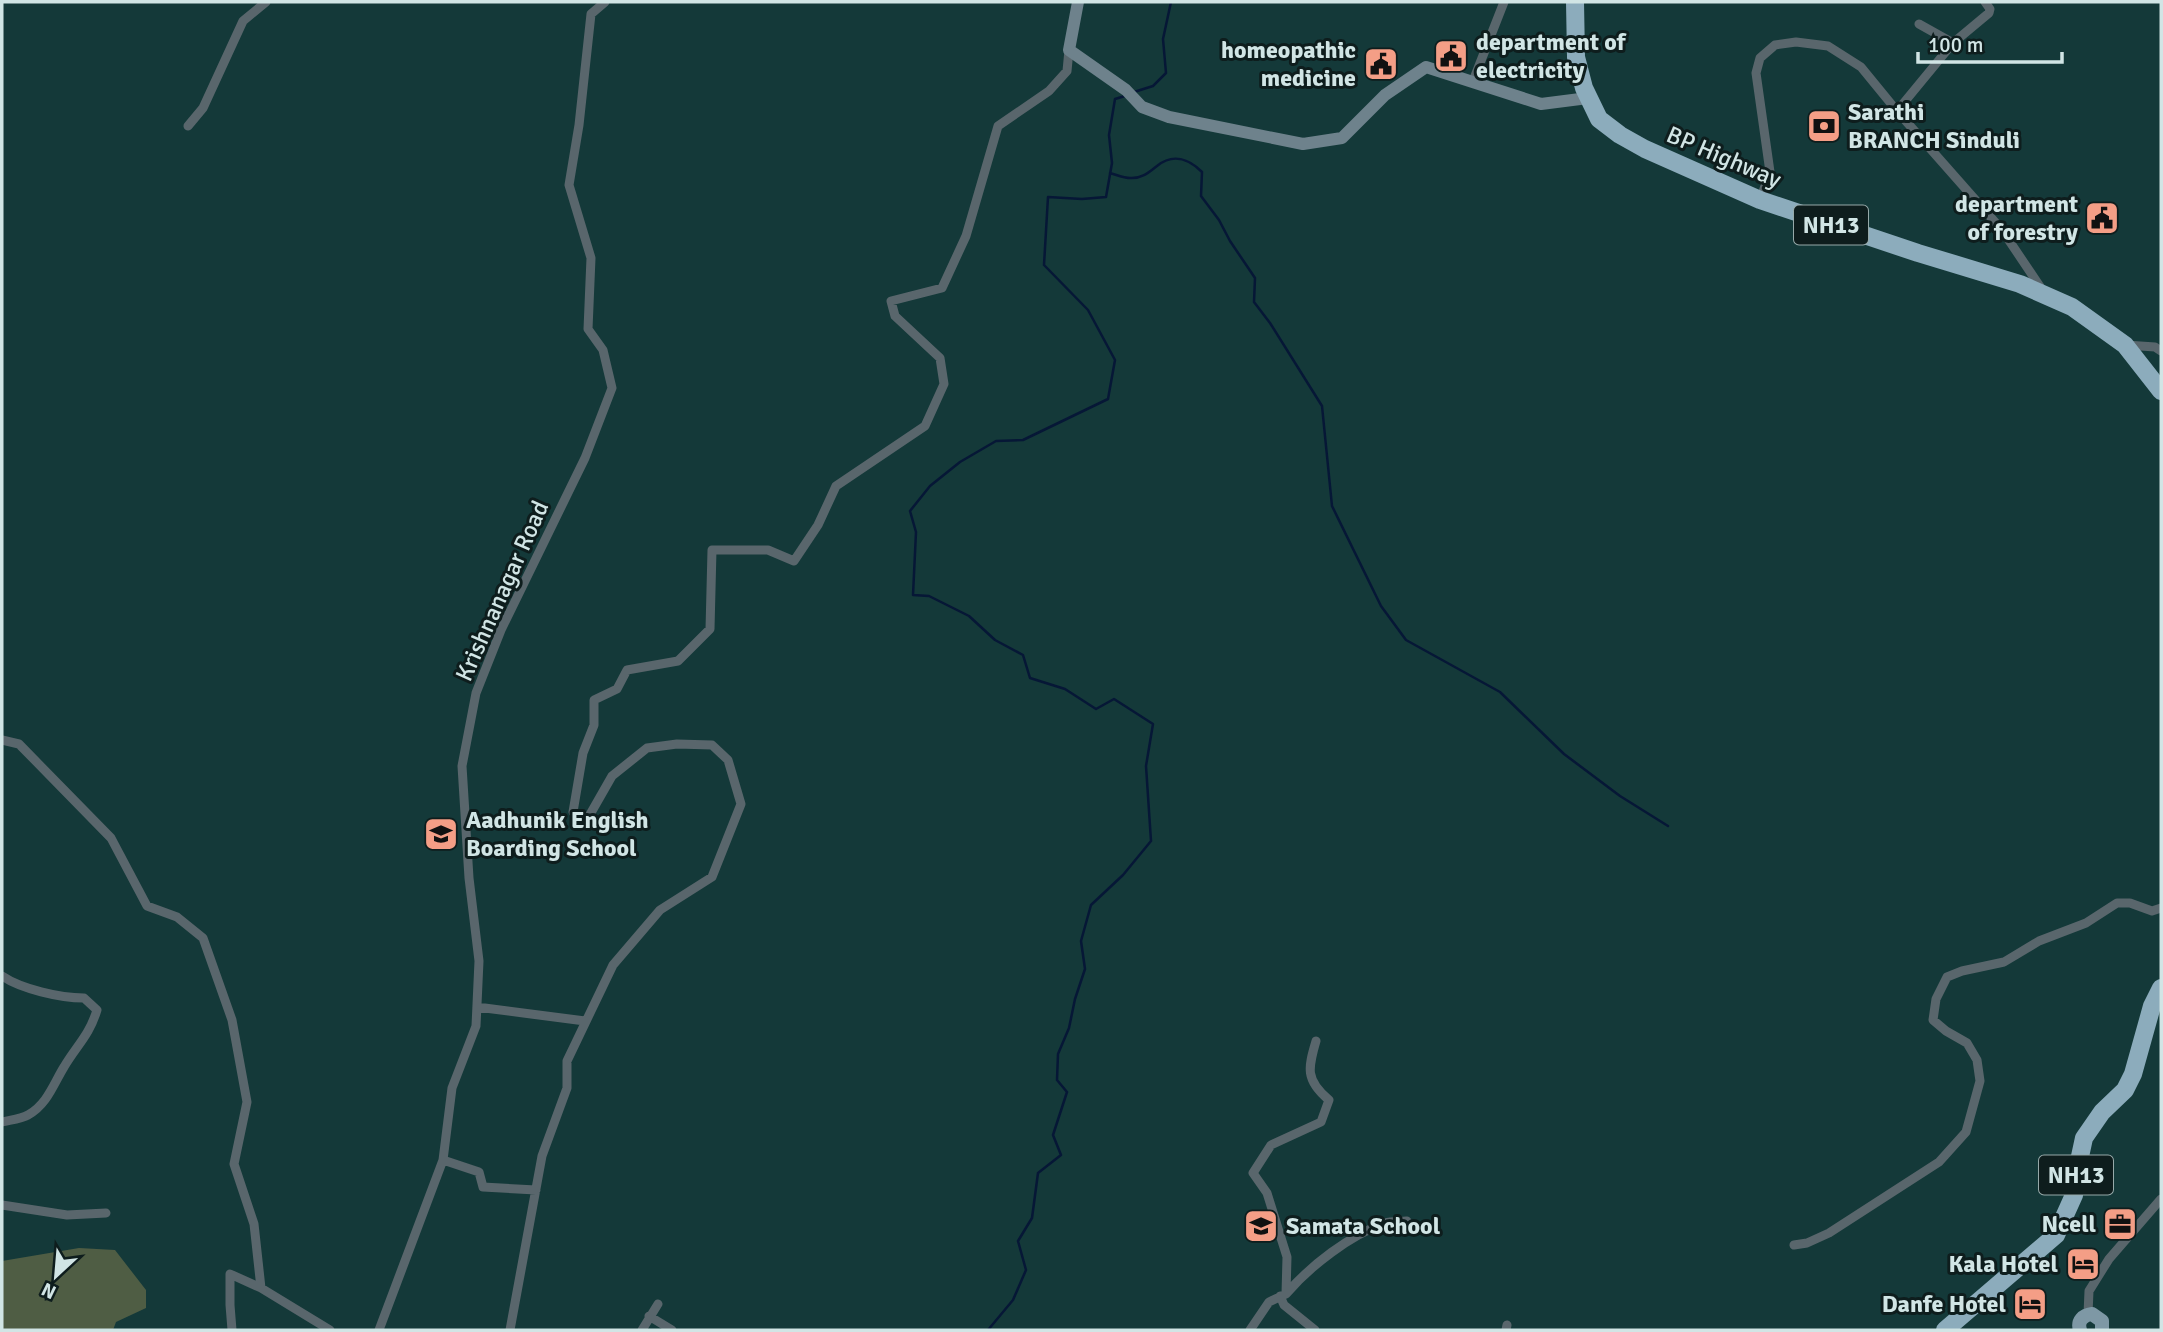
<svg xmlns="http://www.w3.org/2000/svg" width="2163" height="1332" viewBox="0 0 2163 1332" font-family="Signika,sans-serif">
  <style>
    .green { fill: #4f5d44 }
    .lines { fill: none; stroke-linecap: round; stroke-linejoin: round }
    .stream { stroke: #061736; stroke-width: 2.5 }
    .street { stroke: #59666c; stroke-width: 9 }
    .secondary { stroke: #6e828c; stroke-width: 12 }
    .primary { stroke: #7e98a5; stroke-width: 14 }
    .highway { stroke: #8cacbc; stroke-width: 18 }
    .labels { text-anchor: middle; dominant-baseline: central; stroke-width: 6; stroke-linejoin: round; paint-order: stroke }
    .shield { fill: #0e1d1d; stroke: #96a9a9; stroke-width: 2 }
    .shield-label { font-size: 23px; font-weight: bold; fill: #d1e5e5 }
    .poi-label { font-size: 24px; font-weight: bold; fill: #d1e5e5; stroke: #0e1d1d; text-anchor: end }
    .street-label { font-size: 24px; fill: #d1e5e5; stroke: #0e1d1d }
  </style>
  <rect width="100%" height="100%" fill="#143939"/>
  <path class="green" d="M79 1248 115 1250 146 1290V1308L116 1322 113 1330H2V1261Z"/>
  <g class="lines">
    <path class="stream" d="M1134 92 1153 86 1166 73 1163 39 1171 2
      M1110 173C1117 175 1126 179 1132 178 1143 178 1149 172 1157 166 1173 153 1189 159 1202 172L1201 196 1219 220 1230 241 1255 278 1254 302 1270 323 1322 406 1332 506 1381 606 1406 640 1500 692 1564 754 1620 796 1668 826
      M988 1330 1013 1300 1026 1270 1018 1241 1032 1218 1038 1173 1061 1155 1053 1135 1067 1092 1057 1080 1058 1054 1069 1028 1075 999 1085 969 1081 941 1091 905 1123 875 1151 841 1146 766 1153 724 1114 699 1096 709 1065 689 1030 678 1023 655 995 640 969 616 929 596 913 595 916 532 910 511 930 486 960 462 996 441 1023 440 1108 399 1115 360 1088 310 1044 265 1048 197 1082 199 1106 197 1112 163 1109 135 1115 99 1125 96"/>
    <path class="street" d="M1919 24 1953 43
      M1473 81 1504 2
      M1897 111 1953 43 1989 13 1990 9 1985 2
      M188 126 203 108 243 21 266 2
      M1760 200 1770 172 1756 73 1760 58 1775 45 1796 42 1828 46 1861 67 1897 111 2002 230 2043 291
      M2126 345 2155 347 2161 351
      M2 740 19 744 111 838 147 906 177 917 203 938 232 1020 247 1102 234 1164 254 1224 261 1288 330 1330
      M2 976C21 989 60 998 84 998L97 1010C89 1036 77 1045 64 1067 54 1083 47 1105 28 1115 21 1119 10 1120 2 1122
      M477 1007 585 1021
      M443 1160 479 1172 483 1187 536 1190
      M2 1205 67 1215 106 1213
      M1794 1245 1807 1243 1829 1233 1939 1162 1966 1132 1980 1081 1977 1060 1967 1043 1946 1031 1933 1020 1936 999 1947 977 1962 971 2004 962 2039 941 2086 923 2117 903H2130L2152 911 2161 908
      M1286 1294C1310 1266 1350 1235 1385 1223 1392 1221 1400 1222 1407 1221
      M1280 1296 1284 1305 1315 1330
      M2088 1314 2089 1291 2109 1259 2161 1199
      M649 1316 672 1330
      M232 1330 230 1305V1274L261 1288
      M379 1330 443 1160 452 1088 476 1026 479 961 469 878 462 766 476 693 501 630 585 458 612 388 603 350 588 329 591 258 569 185 579 125 591 14 605 2
      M510 1330 542 1156 567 1088V1061L613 965 660 910 712 877 741 804 728 760 712 745 677 744 647 748 612 776 588 818 573 812 583 753 594 725V700L617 689 627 670 678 661 710 629 712 550H768L794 561 818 525 836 486 925 426 944 384 940 358 895 316 891 301 942 288 966 236 998 126 1049 91 1067 71 1069 50
      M642 1330 658 1304
      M1250 1330 1269 1302 1286 1294 1287 1257 1267 1193 1253 1173 1271 1145 1321 1122 1329 1100C1305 1080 1308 1068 1316 1041
      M1506 1330 1507 1325"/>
    <path class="secondary" d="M1078 2 1069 50 1126 90 1142 107 1169 117 1303 144 1342 138 1385 95 1426 67 1541 104 1588 98"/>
    <path class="primary" d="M2080 1330C2077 1321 2083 1315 2092 1314L2102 1321V1330"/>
    <path class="highway" d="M1575 2 1576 57 1584 88 1599 119 1620 135 1645 149 1760 200 1918 253 2020 284 2072 307 2125 345 2161 391
      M1945 1330 2056 1235 2074 1195 2076 1175 2084 1138 2102 1112 2125 1090 2133 1074 2152 1006 2161 988"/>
  </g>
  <defs>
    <g id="civic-square" transform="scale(1.75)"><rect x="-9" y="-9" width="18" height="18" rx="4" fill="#f49e86" stroke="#0e1d1d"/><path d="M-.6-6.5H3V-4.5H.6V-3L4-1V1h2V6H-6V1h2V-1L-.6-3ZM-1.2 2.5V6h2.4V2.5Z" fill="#111"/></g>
    <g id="bank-square" transform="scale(1.75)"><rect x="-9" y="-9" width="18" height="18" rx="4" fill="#f49e86" stroke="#0e1d1d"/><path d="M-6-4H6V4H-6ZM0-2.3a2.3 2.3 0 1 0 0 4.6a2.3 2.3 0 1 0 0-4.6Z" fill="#111"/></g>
    <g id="school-square" transform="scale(1.75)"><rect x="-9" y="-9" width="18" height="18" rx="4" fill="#f49e86" stroke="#0e1d1d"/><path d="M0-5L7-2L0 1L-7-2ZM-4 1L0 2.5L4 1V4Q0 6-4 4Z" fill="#111"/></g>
    <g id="office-square" transform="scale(1.75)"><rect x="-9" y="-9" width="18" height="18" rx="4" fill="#f49e86" stroke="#0e1d1d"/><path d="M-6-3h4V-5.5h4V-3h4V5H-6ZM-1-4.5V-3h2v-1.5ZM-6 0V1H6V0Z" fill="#111"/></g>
    <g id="hotel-square" transform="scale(1.75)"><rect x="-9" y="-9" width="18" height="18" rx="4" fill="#f49e86" stroke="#0e1d1d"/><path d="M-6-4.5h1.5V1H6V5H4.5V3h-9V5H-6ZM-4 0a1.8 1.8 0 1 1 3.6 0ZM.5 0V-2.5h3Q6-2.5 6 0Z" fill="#111"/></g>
  </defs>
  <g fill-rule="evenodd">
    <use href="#civic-square" x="1451" y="56"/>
    <use href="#civic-square" x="1381" y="64"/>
    <use href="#bank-square" x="1824" y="126"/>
    <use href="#civic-square" x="2102" y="218"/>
    <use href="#school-square" x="441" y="834"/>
    <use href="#office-square" x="2120" y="1224"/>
    <use href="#school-square" x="1261" y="1226"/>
    <use href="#hotel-square" x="2083" y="1264"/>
    <use href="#hotel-square" x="2030" y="1304"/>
  </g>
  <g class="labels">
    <g class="shield">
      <rect x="1794" y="205.5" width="74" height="39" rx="5"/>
      <rect x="2039" y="1155.5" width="74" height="39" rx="5"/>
    </g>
    <g class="shield-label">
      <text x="1831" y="225">NH13</text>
      <text x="2076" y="1175">NH13</text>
    </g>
    <g class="poi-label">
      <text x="1476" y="42" text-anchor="start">department of<tspan x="1476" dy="28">electricity</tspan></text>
      <text x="1356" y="50">homeopathic<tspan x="1356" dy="28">medicine</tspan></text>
      <text x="1848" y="112" text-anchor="start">Sarathi<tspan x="1848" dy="28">BRANCH Sinduli</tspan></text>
      <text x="2078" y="204">department<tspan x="2078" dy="28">of forestry</tspan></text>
      <text x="466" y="820" text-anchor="start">Aadhunik English<tspan x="466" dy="28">Boarding School</tspan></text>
      <text x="2096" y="1224">Ncell</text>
      <text x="1286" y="1226" text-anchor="start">Samata School</text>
      <text x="2058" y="1264">Kala Hotel</text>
      <text x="2006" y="1304">Danfe Hotel</text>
    </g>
    <g class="street-label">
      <text transform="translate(1724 157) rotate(23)">BP Highway</text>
      <text transform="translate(502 591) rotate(-66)">Krishnanagar Road</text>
    </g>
  </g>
  <rect width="2163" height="1332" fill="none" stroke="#d1e5e5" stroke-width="7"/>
  <g transform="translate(56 1276) rotate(206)" stroke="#0e1d1d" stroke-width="5" paint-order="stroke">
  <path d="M0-5L12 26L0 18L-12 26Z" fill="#d1e5e5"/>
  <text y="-10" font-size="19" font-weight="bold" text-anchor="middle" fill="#d1e5e5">N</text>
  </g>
  <path d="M1918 52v10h144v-10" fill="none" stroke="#d1e5e5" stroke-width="3.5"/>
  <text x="1928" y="52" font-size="21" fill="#d1e5e5" stroke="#0e1d1d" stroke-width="5" paint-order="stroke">100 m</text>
</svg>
